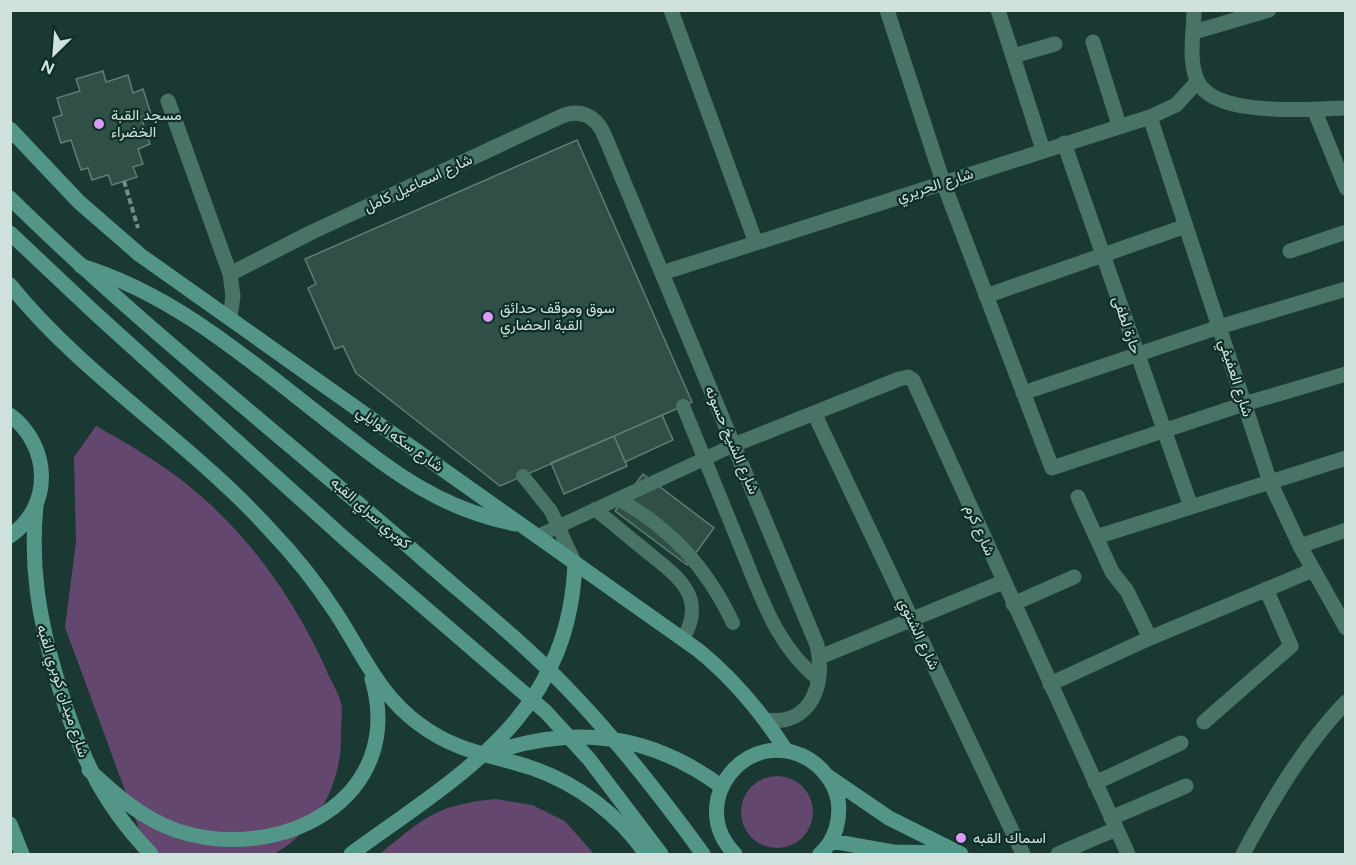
<svg xmlns="http://www.w3.org/2000/svg" width="1356" height="865" viewBox="0 0 1356 865" font-family="Figtree,Vazirmatn,sans-serif">
  <style>
    .green { fill: #63476f }
    .building { fill: #304f47; stroke: #5d7d75; stroke-width: 1.5 }
    .lines { fill: none; stroke-linecap: round; stroke-linejoin: round }
    .path { stroke: #748d87; stroke-width: 4; stroke-dasharray: 6 3; stroke-linecap: butt }
    .service { stroke: #4a7368; stroke-width: 14 }
    .minor { stroke: #4a7368; stroke-width: 15 }
    .secondary { stroke: #539687; stroke-width: 15 }
    .service-bridge { stroke: #4a7368; stroke-width: 14 }
    .secondary-bridge { stroke: #539687; stroke-width: 15 }
    .poi-dot { fill: #db9af6; stroke: #0f2e28; stroke-width: 2 }
    .labels { text-anchor: middle; dominant-baseline: central; stroke-width: 4.5; stroke-linejoin: round; paint-order: stroke }
    .poi-label { font-size: 15px; fill: #d0e2dd; stroke: #0f2e28; text-anchor: start }
    .street-label { font-size: 15px; fill: #d0e2dd; stroke: #0f2e28 }
  </style>
  <rect width="100%" height="100%" fill="#1a3932"/>
  <path class="green" d="M96 426C138 449 177 473 212 506 261 552 298 608 326 669 330 680 338 691 341 703 343 711 341 721 341 730 343 782 319 828 274 854H154L145 845 65 627 76 542 74 457Z
    M741 812a36 36 0 1 1 72 0a36 36 0 1 1-72 0Z
    M496 799 532 805 565 821 594 854H380C425 817 436 805 496 799Z"/>
  <path class="building" d="M103 71 106 82 128 75 133 93 143 89 151 114 141 117 150 144 138 149 143 164 133 167 137 177 112 185 108 175 92 180 88 168 81 170 71 140 61 143 53 118 62 115 57 98 80 91 76 79Z
    M577 140 692 402 500 486 356 373 343 346 335 349 308 288 316 284 305 259Z
    M662 415 673 440 625 462 614 436Z
    M614 436 627 466 564 494 551 463Z
    M643 474 714 528 687 565 615 511Z"/>
  <g class="lines">
    <path class="path" d="M124 181 138 228"/>
    <path class="service" d="M523 476 551 511 575 563
      M618 499C671 528 707 568 733 623
      M595 509C612 523 629 537 646 551 677 576 708 596 683 639
      M538 536 734 445
      M745 558C764 605 779 648 819 680"/>
    <path class="minor" d="M671 10 756 243
      M887 10 943 182 1052 468 1244 404 1346 374
      M998 10 1043 150
      M1194 10C1194 33 1188 59 1197 80 1213 118 1310 109 1346 108
      M1194 32 1269 10
      M1093 42 1119 125
      M1013 56 1055 44
      M168 101 230 274 233 296 230 318
      M1314 109 1346 188
      M1150 117 1270 482 1300 546 1346 628
      M1064 143 1191 507
      M1290 251 1346 232
      M662 273 1150 117 1176 105 1197 82
      M230 274 312 232 562 116C580 109 594 115 603 132L817 645C826 683 812 726 766 720
      M986 296 1186 226
      M1023 393 1219 327 1346 289
      M814 413 1023 854
      M734 445 899 379 908 377 913 380 1128 854
      M1096 537 1346 458
      M1300 546 1346 530
      M1013 604 1074 577
      M1150 638 1313 570
      M820 657 1003 582
      M1050 684 1150 638 1127 591 1112 572 1078 497
      M1204 722 1291 646 1266 589
      M1095 783 1181 743
      M1111 818 1186 786
      M1058 854 1116 829
      M1243 854C1272 800 1303 747 1346 702"/>
    <path class="secondary" d="M10 129 79 202 140 255 698 650C734 679 761 712 786 750
      M81 266C177 295 256 366 334 426 395 473 438 508 515 524
      M10 285C86 379 191 442 271 531 295 556 317 584 336 613 362 653 379 695 419 724 458 753 490 754 532 768 578 784 619 815 646 854
      M10 415C51 446 53 506 10 536
      M36 506C30 566 39 619 56 676 77 748 99 800 151 854
      M488 754C573 724 649 733 722 787
      M89 770C116 795 142 819 178 831 280 864 407 799 372 679
      M829 777 889 818 961 854
      M10 824 22 854
      M831 841 893 852 953 853
      M351 854C462 773 569 716 575 563
      M735 854C684 803 748 722 810 760 824 769 835 784 838 800 841 820 835 841 820 854"/>
    <path class="service-bridge" d="M683 406 745 558"/>
    <path class="secondary-bridge" d="M10 198C140 326 286 439 423 559 470 600 519 639 563 684 615 737 660 795 703 854
      M10 233 96 314 345 539 546 712 589 759 661 854"/>
  </g>
  <g class="poi-dot">
    <circle cx="99" cy="124" r="6"/>
    <circle cx="488" cy="317" r="6"/>
    <circle cx="961" cy="838" r="6"/>
  </g>
  <g class="labels">
    <g class="poi-label">
      <text x="111" y="115">مسجد القبة<tspan x="111" dy="17">الخضراء</tspan></text>
      <text x="500" y="308">سوق وموقف حدائق<tspan x="500" dy="17">القبة الحضاري</tspan></text>
      <text x="973" y="838">اسماك القبه</text>
    </g>
    <g class="street-label">
      <text transform="translate(418 183) rotate(-25)">شارع اسماعيل كامل</text>
      <text transform="translate(935 185) rotate(-18)">شارع الحريري</text>
      <text transform="translate(1127 325) rotate(71)">حارة لطفى</text>
      <text transform="translate(1236 378) rotate(72)">شارع العفيفي</text>
      <text transform="translate(400 439) rotate(35)">شارع سكه الوايلي</text>
      <text transform="translate(732 440) rotate(67)">شارع الشيخ حسونه</text>
      <text transform="translate(371 513) rotate(41)">كوبري سراي القبه</text>
      <text transform="translate(980 530) rotate(66)">شارع كرم</text>
      <text transform="translate(919 634) rotate(65)">شارع الشتوي</text>
      <text transform="translate(63 691) rotate(72)">شارع ميدان كوبري القبه</text>
    </g>
  </g>
  <rect width="1356" height="865" fill="none" stroke="#d0e2dd" stroke-width="24"/>
  <g transform="translate(54 54) rotate(205)" stroke="#0f2e28" stroke-width="4.5" paint-order="stroke">
  <path d="M0-4.5L10 22L0 15L-10 22Z" fill="#d0e2dd"/>
  <text y="-9" font-size="16" font-weight="bold" text-anchor="middle" fill="#d0e2dd">N</text>
  </g>
</svg>
